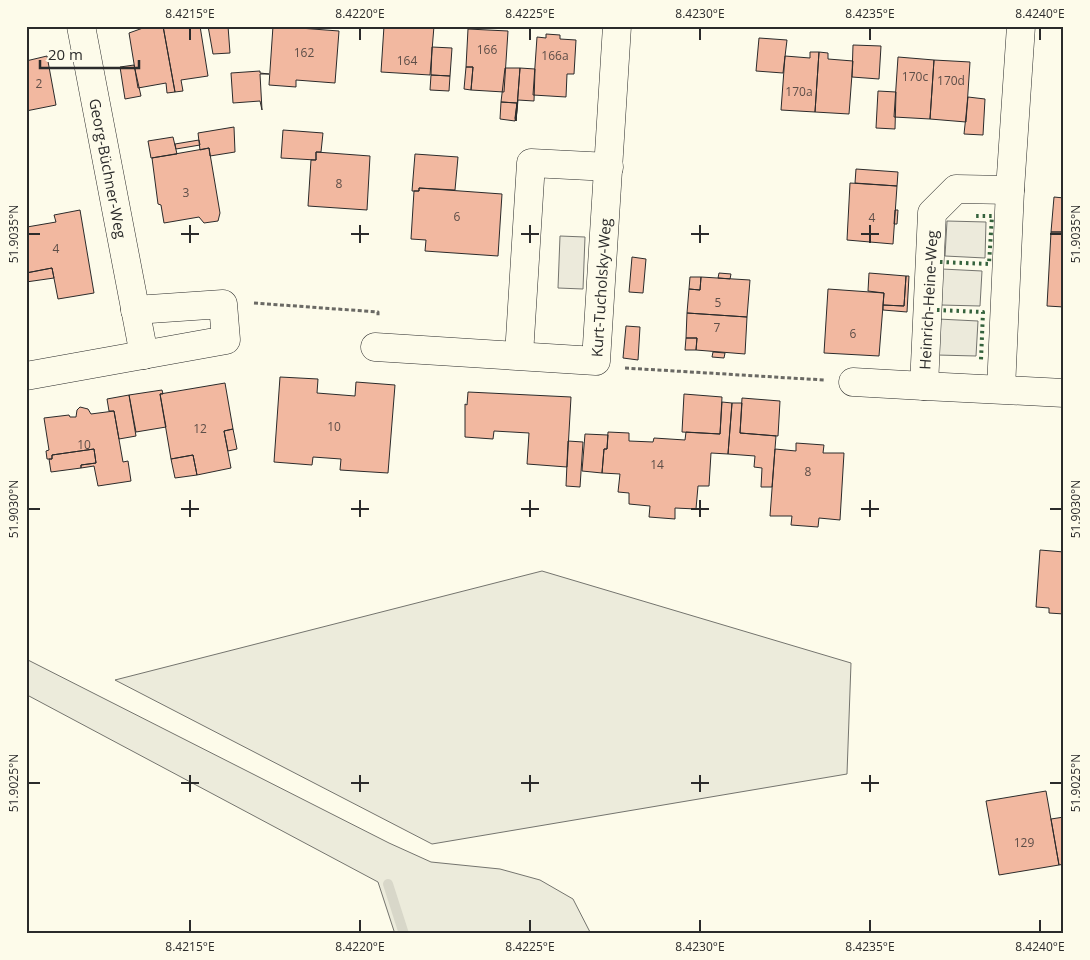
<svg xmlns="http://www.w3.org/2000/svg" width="1090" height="960" viewBox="0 0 1090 960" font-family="'Open Sans',sans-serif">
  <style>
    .green { fill: #ecebdb; stroke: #74746e }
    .parking { fill: #eceadb; stroke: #74746e }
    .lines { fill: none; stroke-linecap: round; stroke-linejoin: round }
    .stream { stroke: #d8d7c9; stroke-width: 10 }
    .building { fill: #f2b8a0; stroke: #2b2b2b }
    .street-casing { stroke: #2b2b2b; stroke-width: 29 }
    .path { stroke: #6a6964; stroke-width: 3; stroke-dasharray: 4 2.5; stroke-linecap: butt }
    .street { stroke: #fdfbea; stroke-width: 28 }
    .hedge { stroke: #34623c; stroke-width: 4; stroke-dasharray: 2.5 4; stroke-linecap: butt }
    .ticks { fill: none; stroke: #2b2b2b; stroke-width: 2 }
    .labels { text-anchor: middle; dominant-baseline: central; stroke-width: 4; stroke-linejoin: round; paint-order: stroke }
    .number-label { font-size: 12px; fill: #5d4e48 }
    .street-label { font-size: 15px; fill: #2b2b2b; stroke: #fdfbea }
    .neatline { fill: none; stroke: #2b2b2b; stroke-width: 2 }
    .ticks-label { font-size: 12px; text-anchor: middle; fill: #2b2b2b }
  </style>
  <rect width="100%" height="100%" fill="#fdfbea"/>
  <path class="green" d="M542 571 851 663 847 774 432 844 115 680Z
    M26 659 389 843 431 862 500 869 540 880 573 899 591 934H395L378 882 29 696 26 697Z"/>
  <path class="parking" d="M947 221 986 222 985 258 945 256Z
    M560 236 585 237 583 289 558 288Z
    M942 269 982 271 980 306 941 305Z
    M938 319 978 321 976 356 937 355Z"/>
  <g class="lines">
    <path class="stream" d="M388 884 404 934"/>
  </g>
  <path class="building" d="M163 26H200L208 76 181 80 183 91 175 92Z
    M163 26 175 92 167 93 166 83 138 88 129 33 143 28Z
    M208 26H228L230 53 213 54Z
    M273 26 339 31 335 83 296 80V87L269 85Z
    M384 26H434L430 75 381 72Z
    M468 29 508 31 504 92 471 90 473 67H466Z
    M546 34 560 35V39L576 40 574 74H567L566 97 533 95 537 37 546 38Z
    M759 38 787 40 783 73 756 71Z
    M853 45 881 46 879 79 852 77Z
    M432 47 452 48 450 76 431 75Z
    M810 52H819L815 112 781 110 785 56 810 58Z
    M819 52 828 53V59L853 61 849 114 815 112Z
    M47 56 56 105 26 111V61Z
    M898 57 934 60 930 119 894 117Z
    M934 60 970 62 966 122 930 119Z
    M134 65 141 96 125 99 120 67Z
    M466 67H473L471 90 464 89Z
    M505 68H520L516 121 515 118 517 103 501 102Z
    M520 68 535 69 534 101 518 100 516 121Z
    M260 71V73L269 74H260L262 110 260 101 233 103 231 73Z
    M431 75 450 76 449 91 430 90Z
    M878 91 896 92 895 129 876 128Z
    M968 97 985 99 983 135 964 134Z
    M501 102 517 103 515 121 500 119Z
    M234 127 235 152 210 156 209 148 200 150 198 133Z
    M283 130 323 133 321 152H316V160L281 158Z
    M173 137 177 154 151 158 148 141Z
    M199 140 200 145 176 149 175 144Z
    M209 148 220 213 218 221 204 223 199 217 164 223 161 205 158 204 152 158Z
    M316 152 370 156 367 210 308 206 311 160H316Z
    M415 154 458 157 455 190 419 188V191H412Z
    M856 169 898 172 897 186 855 183Z
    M850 183 897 186 893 244 847 240Z
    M419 188 502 194 498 256 425 251 426 240 411 239 414 191H419Z
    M1054 197 1064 198V232H1051Z
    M80 210 94 293 58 299 52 268 26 273V221L27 227 56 222 54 215Z
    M895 210H898L897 224H894Z
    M1051 232H1064V307L1047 306Z
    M632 257 646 259 643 293 629 292Z
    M52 268 54 278 26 282V273Z
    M719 273 731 274 730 279 718 278Z
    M869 273 906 276 904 306 883 305 884 293 868 291Z
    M906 276H909L907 312 883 310V305L904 306Z
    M690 277H701L700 290 689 289Z
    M701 277 750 280 747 317 687 313 689 289 700 290Z
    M828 289 884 293 879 356 824 353Z
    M687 313 747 317 745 354 696 350 697 338H686Z
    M626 326 640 327 638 360 623 358Z
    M686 338H697L696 350H685Z
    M713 352 725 353 724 358 712 357Z
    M280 377 318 379 317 393 355 396 356 382 395 385 388 473 340 470 341 459 313 457 312 465 274 462Z
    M225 383 233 429 224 431 231 468 197 475 193 455 171 459 160 394Z
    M162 390 163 394H160L166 427 136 432 129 395Z
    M468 392 571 397 567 467 527 464 529 433 494 431 493 439 465 437V404L467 405Z
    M684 394 722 397 720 434 682 432Z
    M129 395 136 436 119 439 114 411H109L107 399Z
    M742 398 780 401 778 436 740 433Z
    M722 402 732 403 728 454 711 453 709 486H698L696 509 675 508V519L649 517 650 506 629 504V493L618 492 620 474 602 473 604 449H607L608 432 629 433V441L653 442 654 438 685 440 686 432 720 434Z
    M732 403H742L740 433 776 436 772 487H761L762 468 754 467 755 456 728 454Z
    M80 407 88 409 91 414 114 411 123 462 128 461 131 481 98 486 94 466 81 468V465L96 463 94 449 52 455V459H47L46 451 49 450 44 418 69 415 70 417H76L77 410Z
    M233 429 237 449 228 451 224 431Z
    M585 434 608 435 607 449H604L602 473 582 471Z
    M568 441 583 442 580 487 566 486Z
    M796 443 824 445 823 453H844L840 520 819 518 818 527 791 525 792 516H770L775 449 796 451Z
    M94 449 96 463 81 465V468L51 472 49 459H52V455Z
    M193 455 197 475 175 478 171 459Z
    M1040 550 1064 552V614L1049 613V608L1036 607Z
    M1046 791 1059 865 999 875 986 801Z
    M1064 817V864L1059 865 1051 819Z"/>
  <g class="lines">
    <g class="street-casing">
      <g id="street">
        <path id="s1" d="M81 26 144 355"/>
        <path d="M1021 26 1010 190 956 189 932 213 924 386 1064 393"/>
        <path id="s2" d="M375 347 596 361 617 26"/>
        <path d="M519 355 531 163 609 167"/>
        <path d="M26 376 226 340 223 304 135 310"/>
        <path d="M853 382 924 386"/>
        <path d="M1001 389 1010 190"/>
      </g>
    </g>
    <path class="path" d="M254 303 378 312V317
      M625 368 824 380"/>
    <use href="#street" class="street"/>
    <path class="hedge" d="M940 262 989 264 992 216H974
      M937 310 983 312 981 360"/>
  </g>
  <path class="ticks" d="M190 28V40M360 28V40M530 28V40M700 28V40M870 28V40M1040 28V40M190 225V243M360 225V243M530 225V243M700 225V243M870 225V243M28 234H40M181 234H199M351 234H369M521 234H539M691 234H709M861 234H879M1050 234H1062M190 500V517M360 500V517M530 500V517M700 500V517M870 500V517M28 509H40M181 509H199M351 509H369M521 509H539M691 509H709M861 509H879M1050 509H1062M190 775V792M360 775V792M530 775V792M700 775V792M870 775V792M28 783H40M181 783H199M351 783H369M521 783H539M691 783H709M861 783H879M1050 783H1062M190 920V932M360 920V932M530 920V932M700 920V932M870 920V932M1040 920V932"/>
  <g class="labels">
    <g class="number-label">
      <text x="487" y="49">166</text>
      <text x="304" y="52">162</text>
      <text x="555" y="55">166a</text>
      <text x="407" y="60">164</text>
      <text x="915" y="76">170c</text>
      <text x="951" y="80">170d</text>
      <text x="39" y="83">2</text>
      <text x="799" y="91">170a</text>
      <text x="339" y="183">8</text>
      <text x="186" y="192">3</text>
      <text x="457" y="216">6</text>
      <text x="872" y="217">4</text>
      <text x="56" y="248">4</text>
      <text x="718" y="302">5</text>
      <text x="717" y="327">7</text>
      <text x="853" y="333">6</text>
      <text x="334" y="426">10</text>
      <text x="200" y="428">12</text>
      <text x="84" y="444">10</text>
      <text x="657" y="464">14</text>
      <text x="808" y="471">8</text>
      <text x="1024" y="842">129</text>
    </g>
    <g class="street-label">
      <text stroke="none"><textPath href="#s1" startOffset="145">Georg-Büchner-Weg</textPath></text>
      <text stroke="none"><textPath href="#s2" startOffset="295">Kurt-Tucholsky-Weg</textPath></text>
      <text transform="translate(928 300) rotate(-87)">Heinrich-Heine-Weg</text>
    </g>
  </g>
  <rect width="1090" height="960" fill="none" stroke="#fdfbea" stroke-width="55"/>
  <path d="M40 60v8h99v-8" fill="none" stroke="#2b2b2b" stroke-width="2.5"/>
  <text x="48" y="60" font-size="15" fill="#2b2b2b" stroke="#fdfbea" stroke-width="4" paint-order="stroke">20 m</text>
  <rect x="28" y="28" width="1034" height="904" class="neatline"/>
  <g class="ticks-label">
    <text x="190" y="18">8.4215°E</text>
    <text x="360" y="18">8.4220°E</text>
    <text x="530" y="18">8.4225°E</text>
    <text x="700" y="18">8.4230°E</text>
    <text x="870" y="18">8.4235°E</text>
    <text x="1040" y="18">8.4240°E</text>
    <text transform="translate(14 234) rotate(-90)" y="4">51.9035°N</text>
    <text transform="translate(1076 234) rotate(-90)" y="4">51.9035°N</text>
    <text transform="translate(14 509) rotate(-90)" y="4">51.9030°N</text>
    <text transform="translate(1076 509) rotate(-90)" y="4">51.9030°N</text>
    <text transform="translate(14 783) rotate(-90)" y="4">51.9025°N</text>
    <text transform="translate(1076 783) rotate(-90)" y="4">51.9025°N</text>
    <text x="190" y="951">8.4215°E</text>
    <text x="360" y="951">8.4220°E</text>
    <text x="530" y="951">8.4225°E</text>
    <text x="700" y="951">8.4230°E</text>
    <text x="870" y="951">8.4235°E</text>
    <text x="1040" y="951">8.4240°E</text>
  </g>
</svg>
